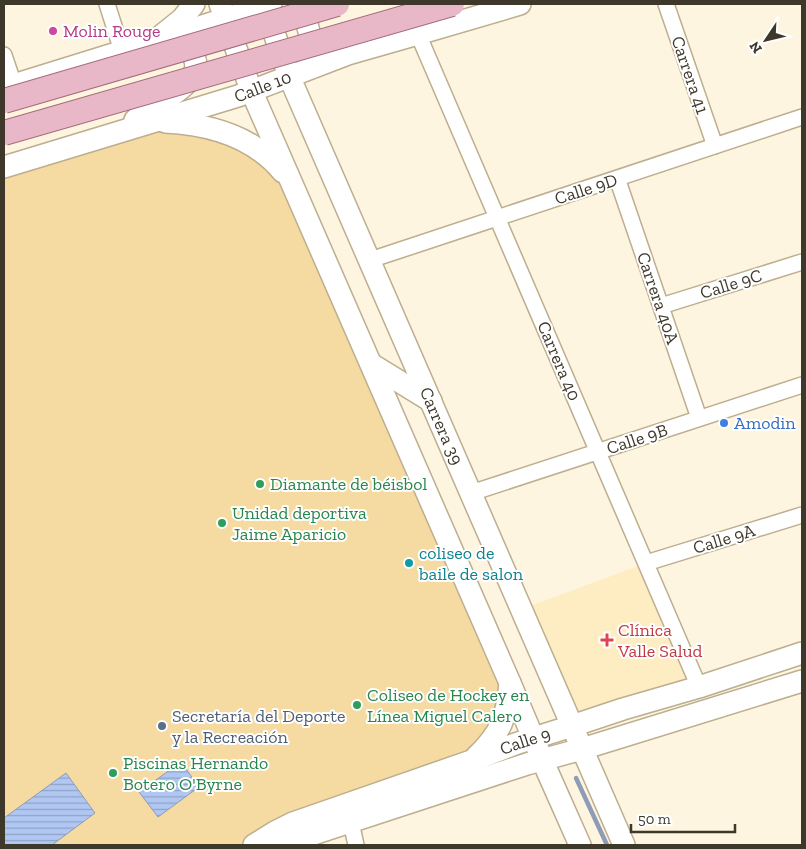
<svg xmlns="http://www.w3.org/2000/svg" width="806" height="849" viewBox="0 0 806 849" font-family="'Zilla Slab',serif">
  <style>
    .built { fill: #feecc3 }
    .grass { fill: #f5dba1 }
    .water { fill: url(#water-rules); stroke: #8e9cb7 }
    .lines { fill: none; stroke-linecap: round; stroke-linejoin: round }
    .stream { stroke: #8e9cb7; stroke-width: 4.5 }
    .street-casing { stroke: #bcae8e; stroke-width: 18 }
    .secondary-casing { stroke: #bcae8e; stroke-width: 24 }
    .street { stroke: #fff; stroke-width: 15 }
    .secondary { stroke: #fff; stroke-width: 21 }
    .primary-bridge-casing { stroke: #a46c7a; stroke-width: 26; stroke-linecap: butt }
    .primary-bridge { stroke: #e9b8c8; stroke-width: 24 }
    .hotel-dot { fill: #d1479c; stroke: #fff; stroke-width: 2 }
    .shop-dot { fill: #3f7fe0; stroke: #fff; stroke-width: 2 }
    .leisure-dot { fill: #2e9e5b; stroke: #fff; stroke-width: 2 }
    .culture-dot { fill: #0f9aa8; stroke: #fff; stroke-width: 2 }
    .health-dot { fill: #e0444e; stroke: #fff; stroke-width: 2 }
    .service-dot { fill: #5c6f8a; stroke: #fff; stroke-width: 2 }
    .labels { text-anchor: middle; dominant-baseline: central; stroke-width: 4; stroke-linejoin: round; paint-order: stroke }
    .hotel-label { font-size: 18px; fill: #b23c85; stroke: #fff; text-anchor: start }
    .street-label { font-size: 18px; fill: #3e382b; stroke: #fff }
    .shop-label { font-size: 18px; fill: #366cbe; stroke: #fff; text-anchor: start }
    .leisure-label { font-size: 18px; fill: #27864d; stroke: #fff; text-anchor: start }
    .culture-label { font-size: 18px; fill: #0d838f; stroke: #fff; text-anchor: start }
    .health-label { font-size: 18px; fill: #be3a42; stroke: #fff; text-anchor: start }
    .service-label { font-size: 18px; fill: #4e5e75; stroke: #fff; text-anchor: start }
  </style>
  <defs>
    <pattern id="water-rules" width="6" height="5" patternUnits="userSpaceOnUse" patternTransform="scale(1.25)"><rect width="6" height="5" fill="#b0c7f3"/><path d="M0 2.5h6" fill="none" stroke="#91a3c5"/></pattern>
  </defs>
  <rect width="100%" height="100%" fill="#fef5e0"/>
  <path class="built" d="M646 563 699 687 572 726 522 609Z"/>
  <path class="grass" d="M161 122 274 161 510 683 490 745 254 845H4V167Z"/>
  <path class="water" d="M181 762 199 787 158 817 139 792Z
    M66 773 95 813 52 845H4V818Z"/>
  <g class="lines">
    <path class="stream" d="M576 778 607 845"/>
    <g class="street-casing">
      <path id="street" d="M107 4 122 51
        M666 4 715 146
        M418 34 699 687
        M4 55 14 85
        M617 178 699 418
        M370 260 802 117
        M661 306 802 262
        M471 493 802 385
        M646 563 802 515
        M351 822 356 845"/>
    </g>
    <g class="secondary-casing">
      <g id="secondary">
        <path d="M220 4 251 90 510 683 548 773 580 845"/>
        <path id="s1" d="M264 4 289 76 624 845"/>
        <path d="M311 4C302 21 309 47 330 52"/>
        <path d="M162 35 182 19 194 4"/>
        <path d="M4 88 165 38 271 4"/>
        <path d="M135 120C149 110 184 90 192 77 203 61 189 47 174 41"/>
        <path d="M165 122C209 124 254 137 283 172"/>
        <path id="s2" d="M4 167 238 96 348 54 418 34 520 4"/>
        <path d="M371 364 431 401"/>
        <path d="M476 757C501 733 507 717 510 683"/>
        <path id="s3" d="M254 845 275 832 293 823 474 760 518 743 572 726 623 709 699 687 802 653"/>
        <path d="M284 845 298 839 527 764 582 749 802 681"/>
      </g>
    </g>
    <use href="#street" class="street"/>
    <use href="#secondary" class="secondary"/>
    <g class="primary-bridge-casing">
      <path id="primary-bridge" d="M4 101 337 4
        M4 133 452 4"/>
    </g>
    <use href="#primary-bridge" class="primary-bridge"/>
  </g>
  <circle class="hotel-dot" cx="53" cy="31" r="5"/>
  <circle class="shop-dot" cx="724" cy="423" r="5"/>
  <g class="leisure-dot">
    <circle cx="260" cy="484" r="5"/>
    <circle cx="222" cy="523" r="5"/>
    <circle cx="357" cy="705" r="5"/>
    <circle cx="113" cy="773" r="5"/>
  </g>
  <circle class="culture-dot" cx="409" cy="563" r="5"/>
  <path class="health-dot" d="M604.5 632.5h5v5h5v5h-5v5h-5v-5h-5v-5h5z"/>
  <circle class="service-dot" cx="162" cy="726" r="5"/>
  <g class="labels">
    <g class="hotel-label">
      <text x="63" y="31">Molin Rouge</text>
    </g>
    <g class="street-label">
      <text transform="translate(690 75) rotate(71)">Carrera 41</text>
      <text stroke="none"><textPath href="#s2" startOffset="271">Calle 10</textPath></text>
      <text transform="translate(586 189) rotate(-18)">Calle 9D</text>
      <text transform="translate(731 284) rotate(-17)">Calle 9C</text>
      <text transform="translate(658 298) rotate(71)">Carrera 40A</text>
      <text transform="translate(559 361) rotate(67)">Carrera 40</text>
      <text stroke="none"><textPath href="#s1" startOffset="458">Carrera 39</textPath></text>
      <text transform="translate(637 439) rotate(-18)">Calle 9B</text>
      <text transform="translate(724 539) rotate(-17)">Calle 9A</text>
      <text stroke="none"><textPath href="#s3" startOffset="291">Calle 9</textPath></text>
    </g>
    <g class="shop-label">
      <text x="734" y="423">Amodin</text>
    </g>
    <g class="leisure-label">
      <text x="270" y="484">Diamante de béisbol</text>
      <text x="232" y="513">Unidad deportiva<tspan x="232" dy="21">Jaime Aparicio</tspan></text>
      <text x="367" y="695">Coliseo de Hockey en<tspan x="367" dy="21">Línea Miguel Calero</tspan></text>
      <text x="123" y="763">Piscinas Hernando<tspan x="123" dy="21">Botero O'Byrne</tspan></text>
    </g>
    <g class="culture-label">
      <text x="419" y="553">coliseo de<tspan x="419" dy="21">baile de salon</tspan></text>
    </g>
    <g class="health-label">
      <text x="618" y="630">Clínica<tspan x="618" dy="21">Valle Salud</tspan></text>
    </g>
    <g class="service-label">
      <text x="172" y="716">Secretaría del Deporte<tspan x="172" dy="21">y la Recreación</tspan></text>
    </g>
  </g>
  <rect width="806" height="849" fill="none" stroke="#3e382b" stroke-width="10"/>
  <g transform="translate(766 40) rotate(235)" stroke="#ffffff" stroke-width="4" paint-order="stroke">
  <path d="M0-4L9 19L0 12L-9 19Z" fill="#3e382b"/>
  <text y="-8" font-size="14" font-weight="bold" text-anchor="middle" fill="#3e382b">N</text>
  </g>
  <path d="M631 824v8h104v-8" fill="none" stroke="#3e382b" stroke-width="2.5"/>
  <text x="638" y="824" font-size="15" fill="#3e382b" stroke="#ffffff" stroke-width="4" paint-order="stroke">50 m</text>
</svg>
